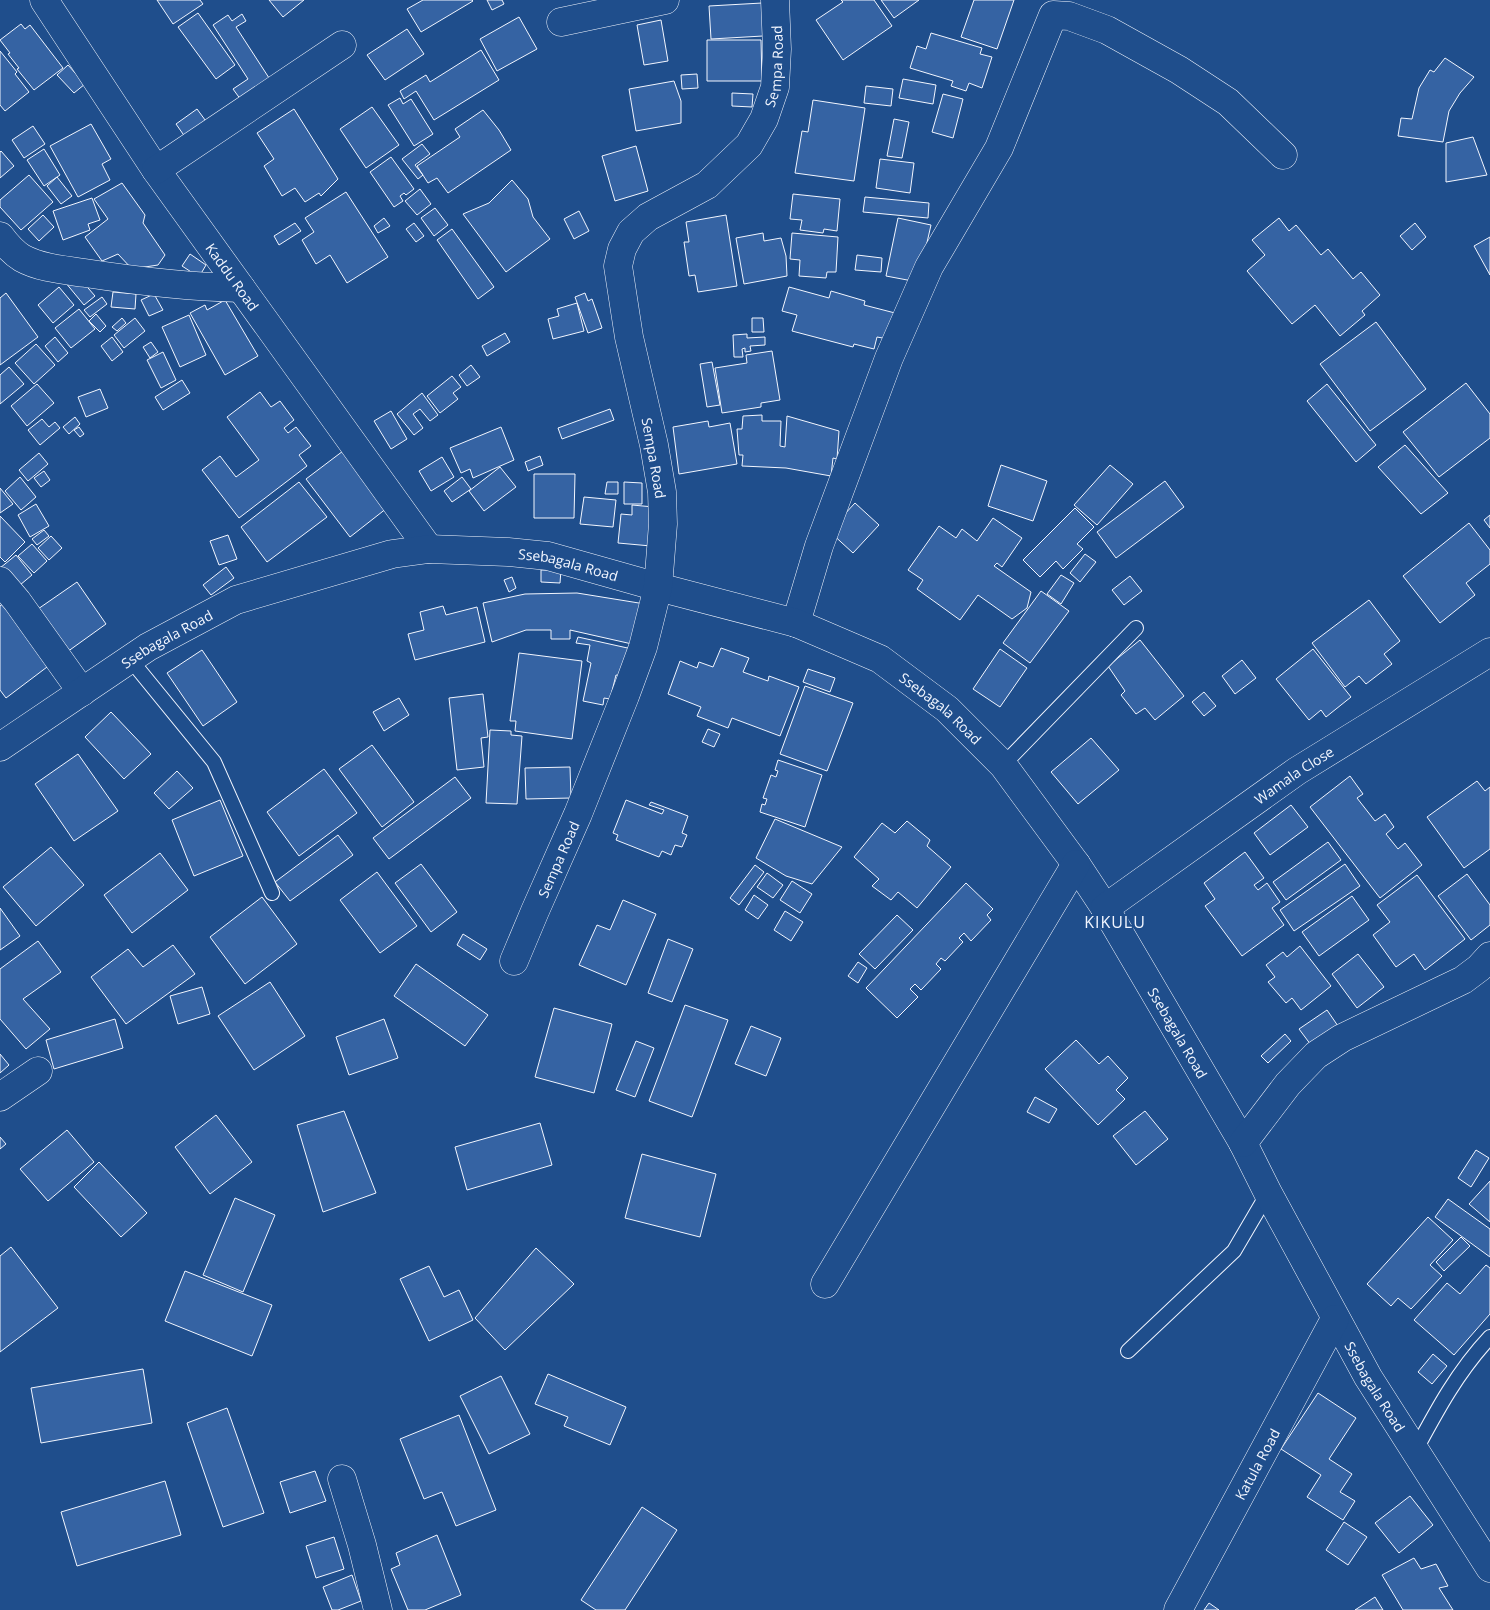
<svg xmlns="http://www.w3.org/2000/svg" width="1490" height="1610" viewBox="0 0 1490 1610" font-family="'Open Sans',sans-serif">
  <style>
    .building { fill: #3563a3; stroke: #f2f6ff }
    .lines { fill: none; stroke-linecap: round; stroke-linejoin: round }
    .lane-casing { stroke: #f2f6ff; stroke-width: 16 }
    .street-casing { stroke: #f2f6ff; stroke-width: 29 }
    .lane { stroke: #1f4e8c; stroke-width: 14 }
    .street { stroke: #1f4e8c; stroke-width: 28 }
    .labels { text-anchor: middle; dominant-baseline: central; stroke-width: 4; stroke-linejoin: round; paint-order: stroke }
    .street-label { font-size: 14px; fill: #f2f6ff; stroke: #1f4e8c }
    .quarter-label { font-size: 16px; letter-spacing: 1px; fill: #f2f6ff; stroke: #1f4e8c }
  </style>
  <rect width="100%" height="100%" fill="#1f4e8c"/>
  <path class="building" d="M157 0H200L203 4 173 24Z
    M269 0H304L283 17Z
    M423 0H472L473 1 421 32 407 9Z
    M487 0H502L504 4 492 10Z
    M841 0H874L892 26 843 60 816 20 843 2Z
    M881 0H919L894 18Z
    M974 0H1014L997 49 961 37Z
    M762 3 763 36 711 39 709 6Z
    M198 13 235 65 216 79 178 27Z
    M242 14 246 21 236 27 271 81 241 100 233 89 248 79 213 25 228 15 232 21Z
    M519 17 537 49 497 71 480 39Z
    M661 20 668 61 644 65 637 25Z
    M21 24 25 29 30 25 63 68 34 90 17 69 19 68 8 54 10 53 0 40Z
    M407 29 424 54 385 80 367 55Z
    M931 33 982 48 980 54 992 57 982 88 969 83 966 91 951 86 953 81 910 68 917 46 926 49Z
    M707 40H761L762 81H707Z
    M481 50 499 80 434 120 416 91 404 99 400 91 426 75 430 82Z
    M0 51 17 72 15 74 29 92 5 111 0 105Z
    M1445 58 1474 77 1460 93 1449 111 1443 142 1398 136 1401 118 1412 119 1419 88 1430 70 1434 72Z
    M68 65 85 84 74 93 57 75Z
    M697 74 698 88 682 89 681 75Z
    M903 79 936 85 933 104 899 98Z
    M674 81 681 101V123L636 131 629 89Z
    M866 86 893 89 891 106 864 103Z
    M732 93 753 94 752 107 732 106Z
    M943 94 963 99 953 138 932 132Z
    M400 98 403 104 411 99 433 134 414 146 388 105Z
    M813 100 865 108 854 181 795 173 802 131 808 132Z
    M372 107 399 145 366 168 340 129Z
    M197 109 211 128 190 144 176 124Z
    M294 109 338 179 321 196 319 193 305 202 295 188 282 196 264 166 274 159 257 133Z
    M483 110 499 130 511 150 448 193 437 178 428 183 417 166 460 137 455 129Z
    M894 119 909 122 902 158 887 156Z
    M91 124 111 159 102 164 110 180 78 197 50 146Z
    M33 126 45 144 24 158 12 140Z
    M1473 137 1487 175 1446 182V143Z
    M422 144 430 154 415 165 423 175 418 179 402 159Z
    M636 146 648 191 615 201 602 156Z
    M44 149 60 175 44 186 27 160Z
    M1 151 14 166 0 178V152Z
    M391 157 414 189 406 195 404 193 400 196 403 201 394 207 370 172Z
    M880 159 914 163 910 193 876 188Z
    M29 175 53 202 21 230 0 207V200Z
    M57 177 72 196 61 204 47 186Z
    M512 180 528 199 533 217 550 239 506 272 463 214 489 203Z
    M122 183 145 215 143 223 165 255 158 265 132 269 118 254 102 261 85 237 108 219 94 199Z
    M420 189 431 204 417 215 405 201Z
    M346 192 388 257 347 283 330 255 316 264 302 240 314 232 305 218Z
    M793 194 840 199 837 231 824 229 823 233 800 230 802 220 790 219Z
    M865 197 929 203 928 218 863 212Z
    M92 198 100 220 88 224 90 230 63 240 53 211Z
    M435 208 448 225 434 236 421 218Z
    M579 211 589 231 574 239 564 219Z
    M43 215 54 227 39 241 28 229Z
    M726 215 737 286 698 292 695 275 689 276 684 242H689L686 222Z
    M384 218 390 226 378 233 374 226Z
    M898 218 931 225 918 282 886 276Z
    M1279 218 1289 231 1296 225 1321 255 1328 249 1353 279 1361 272 1380 295 1362 311 1365 315 1340 336 1315 305 1292 324 1247 271 1265 255 1252 240Z
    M295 223 301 231 279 245 274 236Z
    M414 223 424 236 416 242 406 229Z
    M1415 223 1426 237 1412 250 1400 236Z
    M452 229 494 287 478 299 437 240Z
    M763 233 764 241 781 238 786 256 787 276 744 284 736 238Z
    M792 233 838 237 836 272H827L826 278 799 276 800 260 790 259Z
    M1490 237V275L1474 246Z
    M190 254 206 265 199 277 182 266Z
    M857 255 882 258 881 272 855 270Z
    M82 281 95 296 84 305 65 282Z
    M59 287 74 305 53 323 38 305Z
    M789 287 829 298 831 291 865 301 864 305 895 313 888 339 877 337 874 349 854 344 853 347 792 331 797 315 782 311Z
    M113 292 136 294 135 309 111 307Z
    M6 293 38 337 0 365V298Z
    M585 293 588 301 592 299 602 328 588 333 575 297Z
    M154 294 163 310 149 316 141 300Z
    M102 297 107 304 90 317 84 310Z
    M225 300 258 356 225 375 190 313 205 305 207 310Z
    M577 303 584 331 553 339 548 319 559 316 557 309Z
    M79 309 95 329 71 348 55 328Z
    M96 314 106 326 100 332 89 321Z
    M189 315 206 355 180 367 162 327Z
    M122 318 126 323 117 331 112 327Z
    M135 318 145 331 124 348 114 335Z
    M752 318H763L764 332H752Z
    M1376 322 1426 389 1370 431 1320 364Z
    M505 333 510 342 487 356 482 346Z
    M747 334V338L765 337V345L750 346 751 351 745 352V348L742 349 743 357H734L733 335Z
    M55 337 68 353 58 362 45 346Z
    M112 337 123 352 112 361 101 346Z
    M151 342 158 352 150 358 143 347Z
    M36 344 55 365 34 384 15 363Z
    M772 351 780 400 761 403V407L722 413 715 368 747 363 746 355Z
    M163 352 176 380 161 388 147 360Z
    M712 362 720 405 707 407 700 364Z
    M471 365 480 377 467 386 459 375Z
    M9 367 24 384 0 404V375Z
    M452 376 461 387 453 393 458 399 440 413 427 396Z
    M182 380 190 393 163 410 155 397Z
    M1466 383 1490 414V438L1439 477 1403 432Z
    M37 384 54 403 27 426 11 406Z
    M1327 384 1376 445 1356 462 1307 401Z
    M100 389 108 408 86 417 78 397Z
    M260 392 271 407 280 401 294 420 284 428 288 433 296 427 311 446 299 455 307 466 239 518 202 470 220 456 236 477 259 460 227 417Z
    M422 393 438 415 430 421 420 409 413 414 423 428 414 435 397 414Z
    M610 409 614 420 562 439 558 428Z
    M391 411 407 439 391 449 374 421Z
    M762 415V421H781L780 446 785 447 787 416 839 431 837 459 833 458 831 476 786 468 742 466 743 455H739L737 429H742L743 416Z
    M75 417 80 424 69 434 63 427Z
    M42 419 49 427 55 422 60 428 40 445 28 430Z
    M708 421 709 427 730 423 737 464 679 474 673 427Z
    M79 427 84 434 80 437 74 430Z
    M501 427 514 460 473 478 470 469 461 473 450 448Z
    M1405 445 1448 493 1421 514 1378 467Z
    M343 451 387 508 350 537 306 479Z
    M39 453 48 464 28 481 19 470Z
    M540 456 543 465 528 471 525 462Z
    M442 457 454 477 431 491 419 471Z
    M1001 465 1047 481 1033 521 988 506Z
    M1110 465 1133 484 1097 525 1074 505Z
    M500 467 516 487 484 511 469 491Z
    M44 471 50 480 41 487 34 478Z
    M534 474H575L574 518H534Z
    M20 477 36 497 21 510 5 491Z
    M462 477 471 489 452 502 444 491Z
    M1165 481 1184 507 1116 558 1097 532Z
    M299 482 327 517 267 562 241 527Z
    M607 482H618V494H605Z
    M624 482 642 483V504H624Z
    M0 488 13 504 0 513Z
    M584 497 616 500 613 527 580 524Z
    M855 503 879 525 853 553 829 531Z
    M36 504 49 526 30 537 18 515Z
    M632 505 654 507 651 546 618 543 621 514 632 515Z
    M1075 508 1094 527 1077 544 1083 549 1063 569 1056 561 1040 577 1023 560Z
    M1490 515V528L1484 520Z
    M0 516 25 542 5 562 0 557Z
    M993 518 1022 538 1002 567 997 563 994 566 1031 592 1027 608 1012 619 978 595 960 620 917 589 923 580 908 570 939 526 956 538 962 529 977 541Z
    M1469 523 1490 550V564L1466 583 1475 595 1440 623 1403 576Z
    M44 530 49 536 37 545 32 539Z
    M228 535 237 559 219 565 210 541Z
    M51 536 62 548 49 560 38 548Z
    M32 544 47 561 34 573 18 556Z
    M1085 554 1096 562 1080 582 1070 573Z
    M16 555 32 575 14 590 0 568Z
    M226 567 234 578 211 595 203 585Z
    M541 570H561L560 583 541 582Z
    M1061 575 1074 583 1061 604 1047 594Z
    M1130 576 1142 591 1124 605 1112 590Z
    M512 577 516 588 509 592 504 580Z
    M77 582 106 624 67 652 38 609Z
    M1041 591 1069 611 1030 663 1003 643Z
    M577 593 645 604 632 644 570 630V639H551V630H526L492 642 483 603 525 594Z
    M1369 600 1400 641 1384 654 1392 664 1366 684 1359 676 1345 687 1312 643Z
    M5 602 51 664 6 698 0 690V606Z
    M443 606 446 615 477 607 485 642 415 660 408 634 424 630 420 612Z
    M578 637 632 649 626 677 616 675 610 699 604 698 603 705 583 701 591 663 587 661 590 645 576 643Z
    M1140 640 1184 696 1155 720 1145 708 1136 714 1121 695 1125 691 1108 666Z
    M721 648 749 658 743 672 768 681 769 676 799 687 780 736 732 718 728 728 697 716 701 707 668 694 680 661 697 668 699 662 713 667Z
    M1000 649 1027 668 1000 707 973 689Z
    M1313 649 1351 697 1326 717 1321 710 1309 720 1276 679Z
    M202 650 237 702 203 726 167 673Z
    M519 653 582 661 572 739 515 731 516 721H510Z
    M1242 660 1256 678 1235 694 1222 676Z
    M808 669 835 678 830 692 803 682Z
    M805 686 853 703 827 771 780 754Z
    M1204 692 1216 706 1204 716 1192 702Z
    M483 694 488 737 481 738 484 767 457 770 449 698Z
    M399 698 409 715 384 731 373 712Z
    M111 712 151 754 124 779 85 737Z
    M708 729 720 734 714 747 702 742Z
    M490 730 511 731V735L522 736 517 804 486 803Z
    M1091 738 1119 770 1078 804 1051 772Z
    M372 745 414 802 382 827 339 769Z
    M78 754 118 811 74 841 35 784Z
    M778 760 822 775 805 827 760 812 762 804 765 805 767 799 763 798 771 775 776 777 778 771 775 770Z
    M570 767 571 798 526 799 525 768Z
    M324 769 357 813 299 856 267 812Z
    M177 771 193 788 169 809 154 793Z
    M1350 776 1363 794 1357 798 1375 821 1385 814 1394 827 1386 834 1398 849 1405 843 1422 865 1380 898 1310 807Z
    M455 777 471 798 389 859 373 838Z
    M1477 781 1485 791 1490 787V849L1464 868 1427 817Z
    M220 800 243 856 194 876 172 820Z
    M626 800 662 814 664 810 649 805 651 802 688 816 682 833 687 835 682 847 675 845 671 855 662 851 659 857 616 840 618 835 613 833Z
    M1291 805 1308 827 1270 855 1254 833Z
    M775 819 842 847 812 884 786 876 756 858Z
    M907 821 930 840 927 846 951 867 917 908 898 892 891 900 872 886 879 879 854 857 882 823 895 833Z
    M338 835 353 855 290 901 275 882Z
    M1328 842 1341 860 1286 900 1273 882Z
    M51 847 84 885 36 926 3 887Z
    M1245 852 1264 878 1254 885 1258 890 1267 883 1280 902 1272 908 1284 925 1242 956 1205 906 1215 899 1204 883Z
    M160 853 188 890 132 933 104 895Z
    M421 864 457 912 431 932 395 883Z
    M1345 864 1360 886 1294 931 1280 910Z
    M755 865 764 872 739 905 730 898Z
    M377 872 417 926 380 953 340 900Z
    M767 873 783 885 773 898 757 887Z
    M1467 874 1490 905V925L1471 940 1438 896Z
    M1417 875 1465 939 1425 970 1414 954 1396 967 1373 935 1390 922 1377 905Z
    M792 881 812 894 800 913 780 900Z
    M966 883 993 909 987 915 991 920 971 941 964 933 959 938 963 942 945 961 941 958 936 964 941 969 921 990 915 984 910 989 918 997 897 1018 866 988Z
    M754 895 768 905 758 919 745 910Z
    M1352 896 1369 920 1319 956 1302 932Z
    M262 897 297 944 245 984 210 937Z
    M623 900 656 914 626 985 579 965 597 925 610 930Z
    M0 908 20 936 0 950Z
    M785 911 803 922 791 941 774 930Z
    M897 915 913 930 875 969 859 954Z
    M463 934 487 949 480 960 457 945Z
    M668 939 693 949 672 1002 648 993Z
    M38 941 61 972 23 999 50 1029 26 1049 0 1019V969Z
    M173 945 195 974 126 1024 91 977 128 949 143 967Z
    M1300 946 1331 986 1301 1010 1292 998 1286 1003 1268 982 1275 977 1266 965 1283 952 1287 957Z
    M1358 954 1384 987 1357 1008 1332 974Z
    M858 962 867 968 858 983 848 976Z
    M416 964 488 1015 465 1046 394 996Z
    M270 982 305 1036 254 1070 218 1016Z
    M202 987 210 1014 178 1024 170 996Z
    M685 1005 728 1020 692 1117 649 1101Z
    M554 1008 612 1024 594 1093 535 1077Z
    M1327 1010 1338 1026 1311 1045 1299 1029Z
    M115 1019 123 1048 54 1069 46 1040Z
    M384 1019 398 1058 349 1075 336 1037Z
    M751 1026 781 1038 766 1076 735 1064Z
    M1285 1034 1291 1041 1268 1063 1261 1056Z
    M1076 1040 1099 1064 1108 1056 1128 1078 1116 1090 1125 1099 1098 1125 1045 1069Z
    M636 1041 654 1048 635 1097 616 1090Z
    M0 1054 9 1065 0 1073Z
    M1035 1097 1057 1109 1049 1123 1027 1112Z
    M344 1111 376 1193 323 1212 297 1125Z
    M1145 1111 1168 1139 1136 1165 1113 1136Z
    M216 1115 252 1162 210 1194 175 1147Z
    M540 1123 552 1165 467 1190 455 1147Z
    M67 1130 94 1162 48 1201 20 1169Z
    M0 1137 6 1144 0 1149Z
    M1476 1150 1489 1158 1471 1187 1458 1178Z
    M642 1154 716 1174 700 1237 625 1218Z
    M99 1162 147 1213 121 1237 74 1187Z
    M1490 1181V1222L1469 1204Z
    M235 1198 275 1215 243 1292 203 1275Z
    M1448 1199 1490 1229V1257L1435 1217Z
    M1428 1217 1453 1240 1430 1265 1442 1276 1411 1309 1398 1298 1391 1306 1367 1284Z
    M1461 1237 1470 1246 1444 1271 1436 1262Z
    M11 1247 58 1308 0 1352V1256Z
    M536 1248 574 1284 505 1350 475 1318Z
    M1486 1265 1490 1268V1314L1454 1355 1414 1320 1447 1283 1460 1294Z
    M429 1266 444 1297 459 1290 473 1320 429 1341 400 1279Z
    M185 1271 272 1305 252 1356 165 1321Z
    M1433 1354 1447 1366 1432 1384 1418 1372Z
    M143 1369 152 1423 41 1443 31 1388Z
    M548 1374 626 1407 610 1445 564 1426 568 1417 535 1404Z
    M501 1376 530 1434 489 1454 460 1396Z
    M1318 1393 1356 1418 1329 1459 1352 1474 1340 1492 1355 1501 1343 1520 1307 1497 1321 1475 1281 1449Z
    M227 1408 264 1513 223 1527 187 1423Z
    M459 1415 496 1510 456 1526 442 1492 424 1499 400 1439Z
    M315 1471 326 1501 290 1513 280 1482Z
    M165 1481 181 1535 77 1566 61 1512Z
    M1410 1496 1433 1525 1399 1553 1375 1523Z
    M642 1507 677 1530 625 1610H596L581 1600Z
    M1344 1522 1367 1537 1348 1565 1326 1550Z
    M437 1535 461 1595 425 1610H408L391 1569 400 1565 396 1553Z
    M334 1537 344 1569 316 1578 306 1546Z
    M1414 1558 1421 1569 1436 1564 1448 1586 1439 1588 1453 1610H1403L1382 1575Z
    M352 1575 361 1601 338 1610H332L323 1587Z
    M1375 1597 1383 1610H1355Z
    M1209 1603 1219 1610H1204Z"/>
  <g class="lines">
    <g class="lane-casing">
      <path id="lane" d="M130 659 214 762 272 893
        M1003 765 1136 628
        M1128 1351 1234 1251 1268 1193
        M1415 1451C1437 1410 1458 1371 1490 1337"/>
    </g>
    <g class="street-casing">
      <g id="street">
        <path id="s1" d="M44 0 156 170 429 549"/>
        <path d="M561 22 665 0"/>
        <path d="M156 170 342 45"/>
        <path d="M0 236C6 244 12 252 22 258 40 268 64 270 85 273 137 281 188 287 241 288"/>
        <path d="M0 581 17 601 82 692"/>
        <path d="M796 623 819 546 889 358 929 267 999 148 1053 15 1069 16 1107 30 1179 70 1228 102 1283 155"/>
        <path id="s2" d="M0 747 148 647 236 600 392 554 429 549 508 552 548 556 658 587 796 623 880 659 947 709 1003 765 1076 864 1105 908 1243 1143 1268 1193 1368 1377 1490 1568"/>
        <path id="s3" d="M1105 908 1297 771 1490 652"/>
        <path id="s4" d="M514 961 535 911 578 814 625 696 643 647 658 587 663 524 662 492 654 445 629 337 618 266 622 249 631 232 648 217 707 185 749 145 764 119 775 87 777 49 775 0"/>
        <path d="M0 1097 38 1071"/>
        <path d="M1243 1143 1288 1084 1316 1055 1342 1038 1463 980 1479 968 1490 956"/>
        <path d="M825 1284 1076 864"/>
        <path d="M342 1479 362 1545 378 1610"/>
        <path id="s5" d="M1178 1610 1335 1319"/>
      </g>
    </g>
    <use href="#lane" class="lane"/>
    <use href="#street" class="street"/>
  </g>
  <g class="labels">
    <g class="street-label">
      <text stroke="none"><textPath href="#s4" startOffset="996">Sempa Road</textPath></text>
      <text stroke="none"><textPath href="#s1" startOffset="335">Kaddu Road</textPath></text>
      <text transform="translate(654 458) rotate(80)">Sempa Road</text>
      <text stroke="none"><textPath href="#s2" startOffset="619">Ssebagala Road</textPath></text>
      <text stroke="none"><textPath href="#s2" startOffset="199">Ssebagala Road</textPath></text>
      <text stroke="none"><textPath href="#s2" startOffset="1024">Ssebagala Road</textPath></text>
      <text stroke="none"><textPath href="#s3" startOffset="231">Wamala Close</textPath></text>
      <text stroke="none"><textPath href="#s4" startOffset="111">Sempa Road</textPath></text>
      <text stroke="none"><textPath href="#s2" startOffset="1429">Ssebagala Road</textPath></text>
      <text stroke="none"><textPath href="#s2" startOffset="1834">Ssebagala Road</textPath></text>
      <text stroke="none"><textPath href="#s5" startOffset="166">Katula Road</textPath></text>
    </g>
    <g class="quarter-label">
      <text x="1115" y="922">KIKULU</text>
    </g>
  </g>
</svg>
